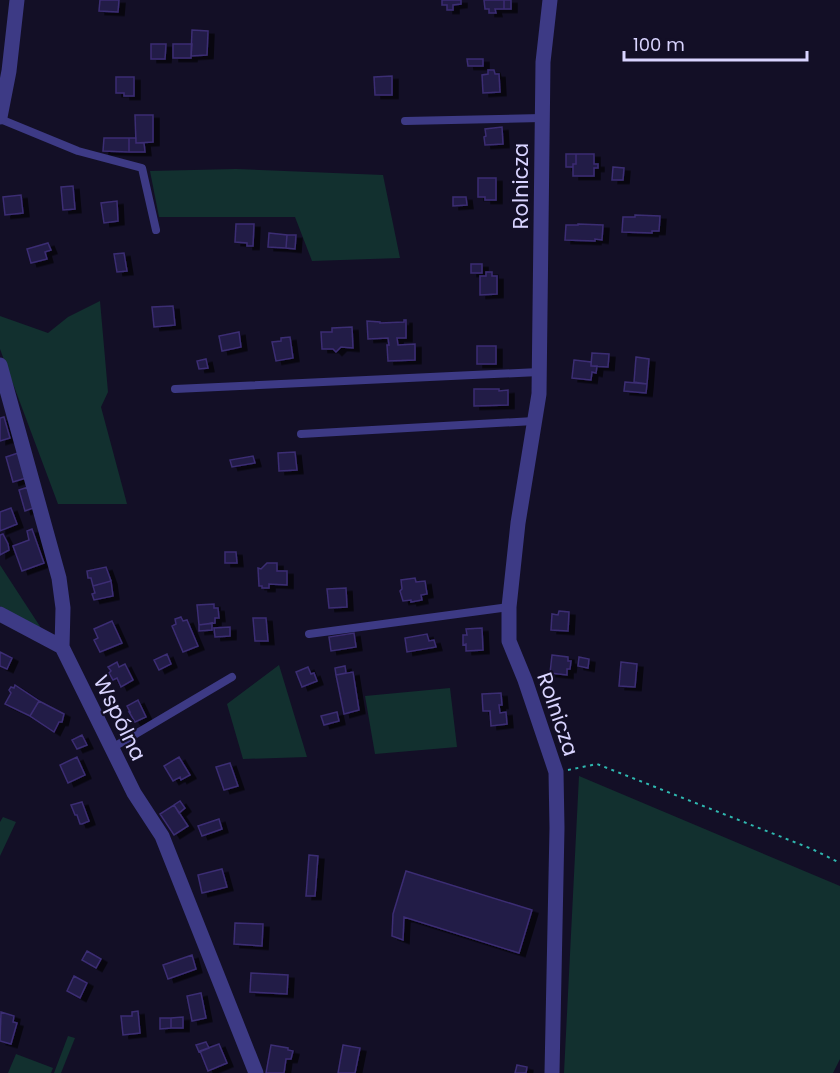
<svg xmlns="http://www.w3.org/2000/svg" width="840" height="1073" viewBox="0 0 840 1073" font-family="Poppins,sans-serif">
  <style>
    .green { fill: #12302f }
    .building { fill: #241b47; stroke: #3b2d73; stroke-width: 1.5; filter: url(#shadow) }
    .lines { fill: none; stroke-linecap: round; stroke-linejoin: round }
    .path { stroke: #2fb8b0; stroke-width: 2; stroke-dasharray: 3 4.5; stroke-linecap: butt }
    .service { stroke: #3d3a85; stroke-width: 8 }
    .minor { stroke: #3d3a85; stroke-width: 15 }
    .labels { text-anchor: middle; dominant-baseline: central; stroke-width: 4.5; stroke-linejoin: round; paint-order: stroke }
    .street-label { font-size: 21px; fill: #d9d4ff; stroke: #130f26 }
  </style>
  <defs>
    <filter id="shadow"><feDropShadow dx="6" dy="3.5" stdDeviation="0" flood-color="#0009"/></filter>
  </defs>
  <rect width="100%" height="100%" fill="#130f26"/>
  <path class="green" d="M236 169 383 175 400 258 312 261 295 217H159L150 171Z
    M100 301 108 392 101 407 127 504H58L0 349V316L48 333 68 317Z
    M0 565 43 631 0 606Z
    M279 665 307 757 243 759 227 704Z
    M450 688 457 747 375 754 365 696Z
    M579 776 840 886V1059L833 1073H564Z
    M3 817 16 822 0 856V822Z
    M68 1036 75 1038 61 1073H54Z
    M16 1054 53 1068 51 1073H8Z"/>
  <path class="building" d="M100 0H119L118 12 99 11Z
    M442 0H461V4L453 5V10H447V5H442Z
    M484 0H504V9H495L496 13H489V9H485Z
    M504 0H511V9H504Z
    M192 30 208 31 207 55 191 56Z
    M151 44H166L165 59H151Z
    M173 44H192L191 58H173Z
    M467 59H483V66H468Z
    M488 70H494L495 74H499L500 92 483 93 482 75 488 74Z
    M392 76V95H375L374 77Z
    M116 77H134V96H124V93H116Z
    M135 115H153V142L136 143Z
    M502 127 503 144 485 145 484 137 486 136 485 129Z
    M104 138H129V152L103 151Z
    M129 138H136V143H144L145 152H129Z
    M566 154H576V164H573V167H566Z
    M576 154H594V164H598V168H594V176H573V164H576Z
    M613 167 624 168 623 180H612Z
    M478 178H496V200H485V197H478Z
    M73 186 75 209 63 210 61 187Z
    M21 195 23 213 5 215 3 197Z
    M453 197H466L467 205 453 206Z
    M117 201 118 221 104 223 101 203Z
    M635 215 660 216 659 231H652V233L622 232 623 217H635Z
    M236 224H254L253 246H247V243L235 242Z
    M578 224 603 225 602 240 595 239V241L565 240 566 225H578Z
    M269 233 287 235 286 248 268 247Z
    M287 235H296L295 249 286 248Z
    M48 243 51 250 45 252 47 259 31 263 27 249Z
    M124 253 127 271 117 272 114 254Z
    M471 264H482V273H471Z
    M486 272H492V276H497V294L480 295V276H486Z
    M173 306 175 325 154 327 152 307Z
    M404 320H406V338H397L398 345 415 344V360L388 361 387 345H389L388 338 368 339 367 321 380 322V323L404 322Z
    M352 327 353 348 341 347 336 352 333 349H322L321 332H332V328Z
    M239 332 241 347 222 351 219 336Z
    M290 337 293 358 276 361 272 342 281 341V338Z
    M477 346H496V364H477Z
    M592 353 609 354 608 367 591 366Z
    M636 357 649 359 647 384 634 382Z
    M206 359 208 368 199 369 197 361Z
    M574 360 591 362V366H597L596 373 592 372 591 380 572 378Z
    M625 382 647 384 646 393 624 391Z
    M474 389H499V391L508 390V405L474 406Z
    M4 417 10 438 0 441V418Z
    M295 452 297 470 279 471 278 453Z
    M18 453 26 478 13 482 6 457Z
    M253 456 255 463 232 467 230 460Z
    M28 487 33 508 25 511 19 490Z
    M11 508 17 524 0 531V512Z
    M32 529 44 563 22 571 13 546 29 540 27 531Z
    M3 534 8 544 9 550 0 555V535Z
    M225 552H236L237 563H225Z
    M267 563H277V571H287V585L269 584V588H262V586H259L258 568 261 569Z
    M106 567 111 581 93 586 91 578H88L87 571Z
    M415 578 416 582 425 581 427 594 421 595 422 600 411 602V600L403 601 400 591 402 589 401 580Z
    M111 581 113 596 94 600 92 594 95 593 93 586Z
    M346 588 347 607 329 608 327 589Z
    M214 604V608H218L219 618H215V623L199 625 197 605Z
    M559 611 569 612 568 631 551 630 552 614 558 615Z
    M181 617 183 621 187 620 198 646 183 652 172 626 176 624 175 619Z
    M253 618H266L268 641H255Z
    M112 621 122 643 100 652 94 640 98 638 94 629Z
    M212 623V630L199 631V625Z
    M230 627V636L215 637 214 628Z
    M482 628 483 650 466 651V644L463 645V635H467L466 629Z
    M354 633 356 647 331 651 329 637Z
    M427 634 429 641 434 640 436 647 407 652 405 638Z
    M0 652 12 658 7 669 0 666Z
    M167 654 171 664 159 670 154 660Z
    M552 655 568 657V661H571L570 669H567V675L550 673Z
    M579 657 589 659 588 668 578 666Z
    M117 662 119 667 125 664 133 680 121 687 117 678 113 680 109 673 111 671 108 667Z
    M621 662 637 664 635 687 619 686Z
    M345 666 346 673 336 675 335 668Z
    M308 667 311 674 314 673 317 681 302 687 296 672Z
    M353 672 359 710 344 714 336 675Z
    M15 685 39 701 30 716 5 704 11 693 9 690 11 687 14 688Z
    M501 693 502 705H499L500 713 506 712 507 724 491 726 490 711H483L482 694Z
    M138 700 146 717 135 722 129 712H130L127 706Z
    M39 701 64 714 62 722H59L54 732 30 716Z
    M337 712 339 721 324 725 321 716Z
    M82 735 87 745 77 749 72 740Z
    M77 757 85 775 68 783 60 765Z
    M179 757 190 775 181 780 180 777 173 781 164 766Z
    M230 763 238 786 224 790 216 767Z
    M180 801 185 808 179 813 174 805Z
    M82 802 89 821 82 824H80L77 815H75L71 805Z
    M174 805 188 826 174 835 160 814Z
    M219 819 222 829 202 836 198 826Z
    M309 855 318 856 315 896H306Z
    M222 869 227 887 202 893 198 875Z
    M406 871 532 910 519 953 404 917 403 940 392 936 393 914Z
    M235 923 263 924 262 946 234 944Z
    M87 951 101 959 96 968 82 960Z
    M192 955 196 969 168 979 163 965Z
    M251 973 288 975 287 994 250 992Z
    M74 976 87 983 80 998 67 991Z
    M201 993 206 1018 192 1021 187 996Z
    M138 1011 140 1033 123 1035 121 1016H132V1012Z
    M1 1012 14 1016 13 1022 17 1023 11 1044 0 1041Z
    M183 1017V1028H171V1018Z
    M160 1018H171V1028L160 1029Z
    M206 1042 209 1048 199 1052 196 1045Z
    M219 1044 227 1063 208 1071 200 1051Z
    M271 1045 288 1048V1050L293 1051 291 1059H286L284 1073H266Z
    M343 1045 360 1048 355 1073H338Z
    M517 1065 527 1067 526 1073H515Z"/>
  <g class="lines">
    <path class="path" d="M568 770 597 764 812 849 840 863"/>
    <path class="service" d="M0 119 78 151 142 168 156 230
      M405 121 542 118
      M175 389 539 372
      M301 434 534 421
      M309 634 509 607
      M112 748 232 677"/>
    <path class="minor" d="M550 0 543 62 539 394 518 523 509 607V641L525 680 556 772 557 828 552 1073
      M0 117 9 71 17 0
      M0 365 59 578 63 608 62 647 134 793 162 836 256 1073
      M0 614 62 647"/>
  </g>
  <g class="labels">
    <g class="street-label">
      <text transform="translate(520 186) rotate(-90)">Rolnicza</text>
      <text transform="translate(558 714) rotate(71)">Rolnicza</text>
      <text transform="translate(120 718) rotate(64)">Wspólna</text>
    </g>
  </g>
  <path d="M624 51v9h183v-9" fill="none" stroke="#d9d4ff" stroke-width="3"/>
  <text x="633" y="51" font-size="18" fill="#d9d4ff" stroke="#130f26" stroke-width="4.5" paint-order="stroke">100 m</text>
</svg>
